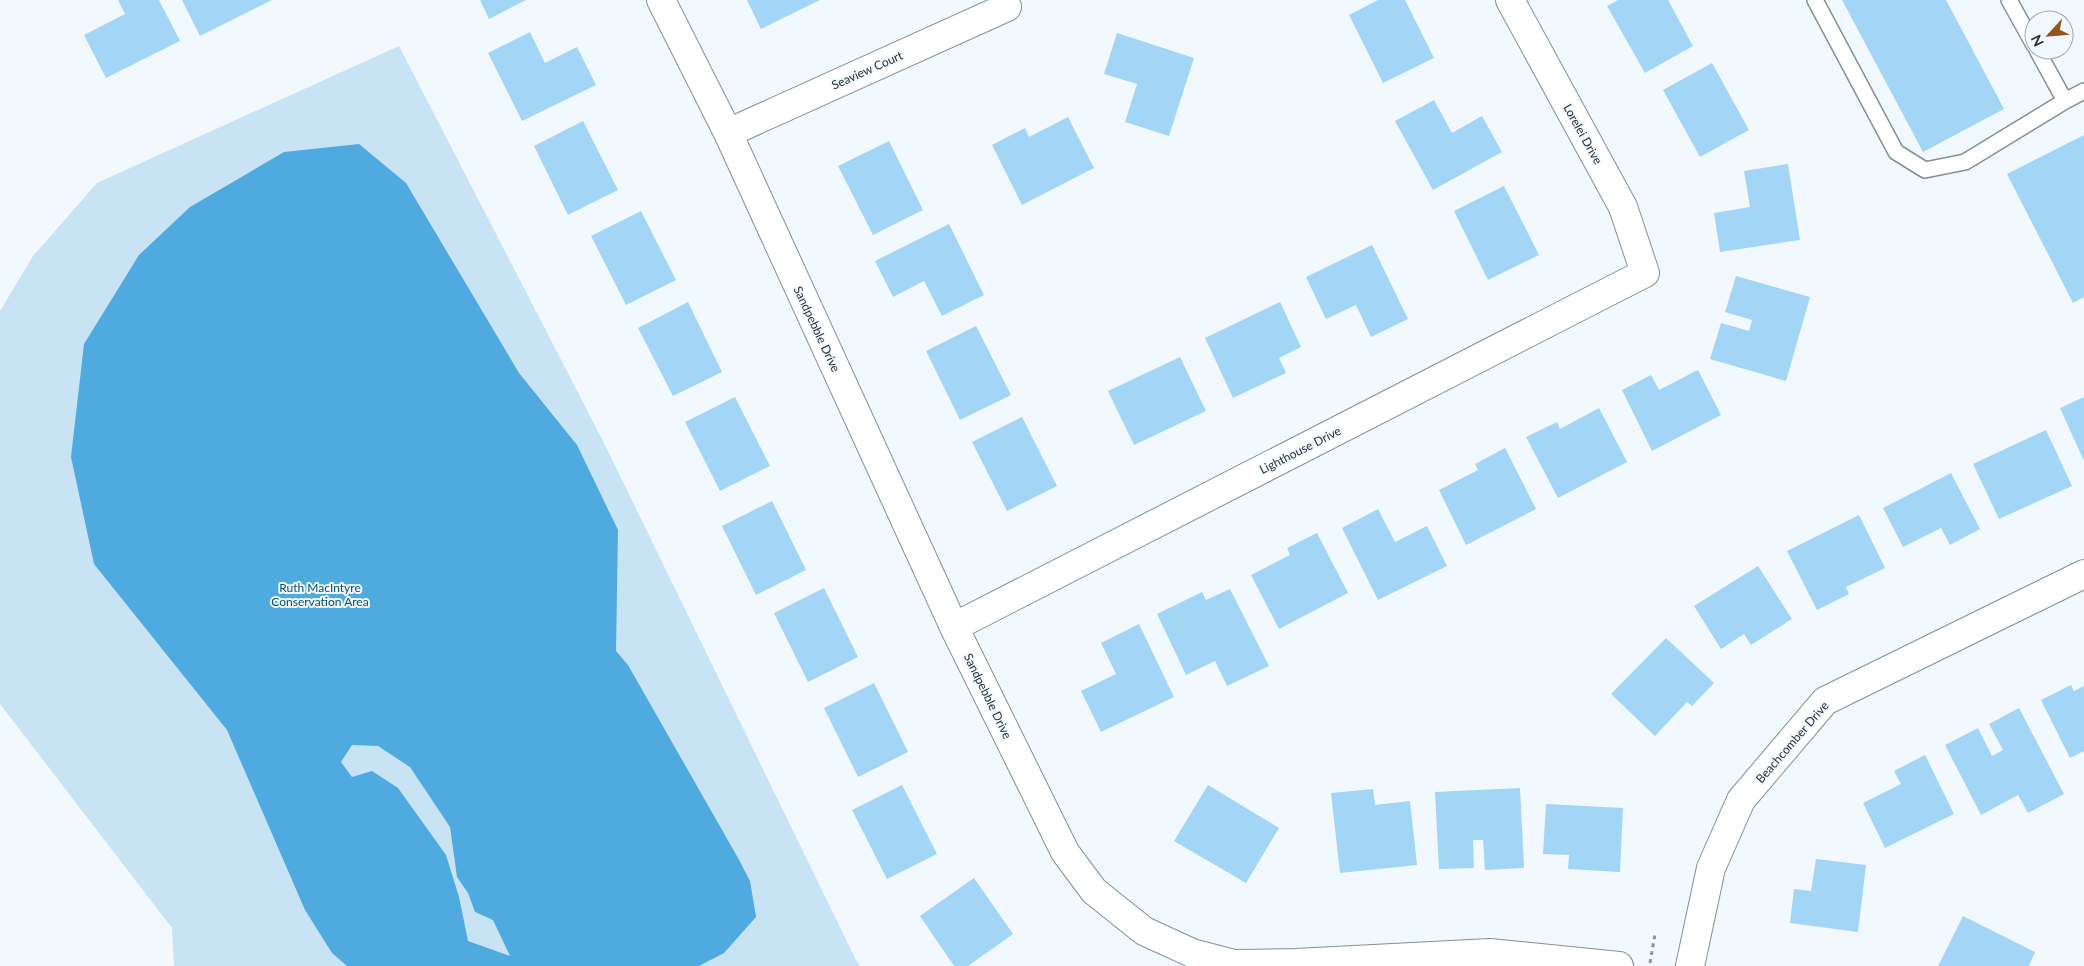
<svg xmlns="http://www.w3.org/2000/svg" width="2084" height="966" viewBox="0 0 2084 966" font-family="Lato,sans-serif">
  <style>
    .green { fill: #c8e3f4 }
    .water { fill: #4faae0; fill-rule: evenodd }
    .building { fill: #a3d5f6 }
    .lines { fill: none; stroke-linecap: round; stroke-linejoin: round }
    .lane-casing { stroke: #849099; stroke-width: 18 }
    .street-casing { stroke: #849099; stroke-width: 30 }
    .path { stroke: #8e9498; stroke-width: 3; stroke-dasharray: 4 4; stroke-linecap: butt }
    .lane { stroke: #fff; stroke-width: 15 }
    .street { stroke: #fff; stroke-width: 28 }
    .labels { text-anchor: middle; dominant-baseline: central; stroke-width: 4; stroke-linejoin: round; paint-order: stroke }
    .street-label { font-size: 12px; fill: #292e31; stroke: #f1f9fe }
    .park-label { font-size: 12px; fill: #024e72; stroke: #f1f9fe }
  </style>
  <rect width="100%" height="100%" fill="#f1f9fe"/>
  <path class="green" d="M399 46 605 445 856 960 860 966H174L172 928 0 704V311L33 256 97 183Z"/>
  <path class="water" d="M359 144 406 183 519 373 577 445 618 530 616 651 628 665 738 858 750 881 756 917 724 953 699 966H347L332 953 305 910 227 730 94 564 71 457 84 344 139 255 190 207 284 152ZM352 745 378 746 410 767 450 827 457 877 468 893 475 912 493 920 510 956 468 941 459 897 446 855 398 788 372 771 352 777 341 762Z"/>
  <path class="building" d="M118 0H159L180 41 106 78 84 35 125 14Z
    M182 0H272L200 36Z
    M480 0H526L489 19Z
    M747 0H820L761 29Z
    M1378 0H1405L1434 58 1383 83 1349 15Z
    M1618 0H1668L1693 46 1645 73 1607 6Z
    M1842 0H1946L2004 109 1923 152Z
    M530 32 545 63 577 47 596 85 522 121 488 53Z
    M1117 33 1194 58 1169 136 1125 122 1137 84 1104 74Z
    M1712 63 1749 130 1700 157 1663 90Z
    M1434 100 1452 133 1482 116 1502 152 1433 190 1395 121Z
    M1068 117 1094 168 1022 205 992 145 1025 128 1029 137Z
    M583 121 618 190 568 215 534 146Z
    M2084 135V297L2073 303 2007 174Z
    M889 141 923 210 873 235 838 166Z
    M1788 164 1800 240 1720 252 1714 213 1750 207 1744 171Z
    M1504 186 1539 255 1488 280 1454 211Z
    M641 211 676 280 626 305 591 236Z
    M949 224 984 295 942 316 924 281 893 297 875 261Z
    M1372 245 1408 319 1371 337 1356 305 1326 319 1306 277Z
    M1736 276 1810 297 1786 381 1710 359 1721 323 1749 331 1752 320 1725 312Z
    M688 302 722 372 673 396 638 328Z
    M1280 302 1301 347 1279 358 1286 373 1233 398 1205 338Z
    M976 326 1011 395 960 420 926 351Z
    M1180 357 1206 411 1134 445 1108 391Z
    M1698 370 1721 415 1652 451 1622 390 1651 375 1659 390Z
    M735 397 770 466 720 491 685 422Z
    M2084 397V461L2060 408Z
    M1599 408 1627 462 1558 498 1526 437 1557 422 1560 429Z
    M1022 417 1057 486 1007 511 972 442Z
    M2046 430 2072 486 1999 519 1973 464Z
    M1505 448 1536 509 1466 545 1439 490 1478 470 1475 464Z
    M1951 473 1980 529 1950 545 1941 528 1903 547 1883 508Z
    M772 501 806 570 756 595 722 526Z
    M1378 509 1395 542 1427 526 1447 566 1378 600 1342 528Z
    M1859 515 1885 568 1846 587 1849 594 1817 610 1787 551Z
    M1317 533 1348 593 1279 629 1251 575 1290 555 1287 548Z
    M1758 566 1792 619 1751 645 1744 634 1721 649 1694 606Z
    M824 588 858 657 808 682 774 613Z
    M1230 589 1269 666 1227 686 1215 661 1186 675 1157 614 1202 592 1206 600Z
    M1139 624 1174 697 1101 732 1081 691 1116 674 1101 643Z
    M1666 638 1714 683 1692 706 1687 702 1655 736 1611 694Z
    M874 683 908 752 858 777 824 708Z
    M2071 685 2074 691 2084 686V751L2070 758 2041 700Z
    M2019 708 2064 794 2028 813 2018 795 1981 815 1945 745 1978 728 1992 756 2003 750 1989 724Z
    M1925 755 1954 814 1885 848 1863 803 1901 784 1894 771Z
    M902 785 937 854 887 879 852 810Z
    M1208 785 1279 828 1246 883 1174 841Z
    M1520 788 1524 868 1485 870 1483 840H1473L1474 868 1439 869 1435 792Z
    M1373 789 1375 805 1410 801 1417 865 1340 873 1331 793Z
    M1546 804 1623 808 1620 872 1568 869 1569 855 1543 854Z
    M1816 859 1866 865 1858 932 1790 923 1794 889 1811 891Z
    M974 878 1013 934 968 966H954L920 916Z
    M1963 916 2035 952 2029 966H1938Z"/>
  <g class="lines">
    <g class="lane-casing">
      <path id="lane" d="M1815 0 1896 152 1925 170 1965 162 2065 101
        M2009 0 2034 45
        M2037 50 2065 101 2084 91"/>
    </g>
    <g class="street-casing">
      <path id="street" d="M661 0 728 133 954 627 1065 852 1094 891 1144 931 1192 953 1234 964 1296 963 1490 953 1619 966
        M728 133 1007 7
        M954 627 1645 273 1623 207 1510 0
        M1690 966 1711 868 1741 800 1825 701 2084 574"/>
    </g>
    <path class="path" d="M1650 963 1655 934"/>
    <use href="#lane" class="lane"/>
    <use href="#street" class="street"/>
  </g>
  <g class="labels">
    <g class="street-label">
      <text transform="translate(867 70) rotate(-24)">Seaview Court</text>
      <text transform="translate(1583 134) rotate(61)">Lorelei Drive</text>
      <text transform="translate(817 329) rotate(65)">Sandpebble Drive</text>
      <text transform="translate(1300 450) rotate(-27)">Lighthouse Drive</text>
      <text transform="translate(988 696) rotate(64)">Sandpebble Drive</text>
      <text transform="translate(1792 742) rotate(-49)">Beachcomber Drive</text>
    </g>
    <g class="park-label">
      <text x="320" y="587">Ruth MacIntyre<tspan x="320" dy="14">Conservation Area</tspan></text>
    </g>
  </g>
  <g transform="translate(2049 35) rotate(244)"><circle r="24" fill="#f1f9fe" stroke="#a1a8ac"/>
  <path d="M0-4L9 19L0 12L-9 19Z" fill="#94551d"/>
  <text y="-8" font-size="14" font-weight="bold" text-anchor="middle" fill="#292e31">N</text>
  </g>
</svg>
